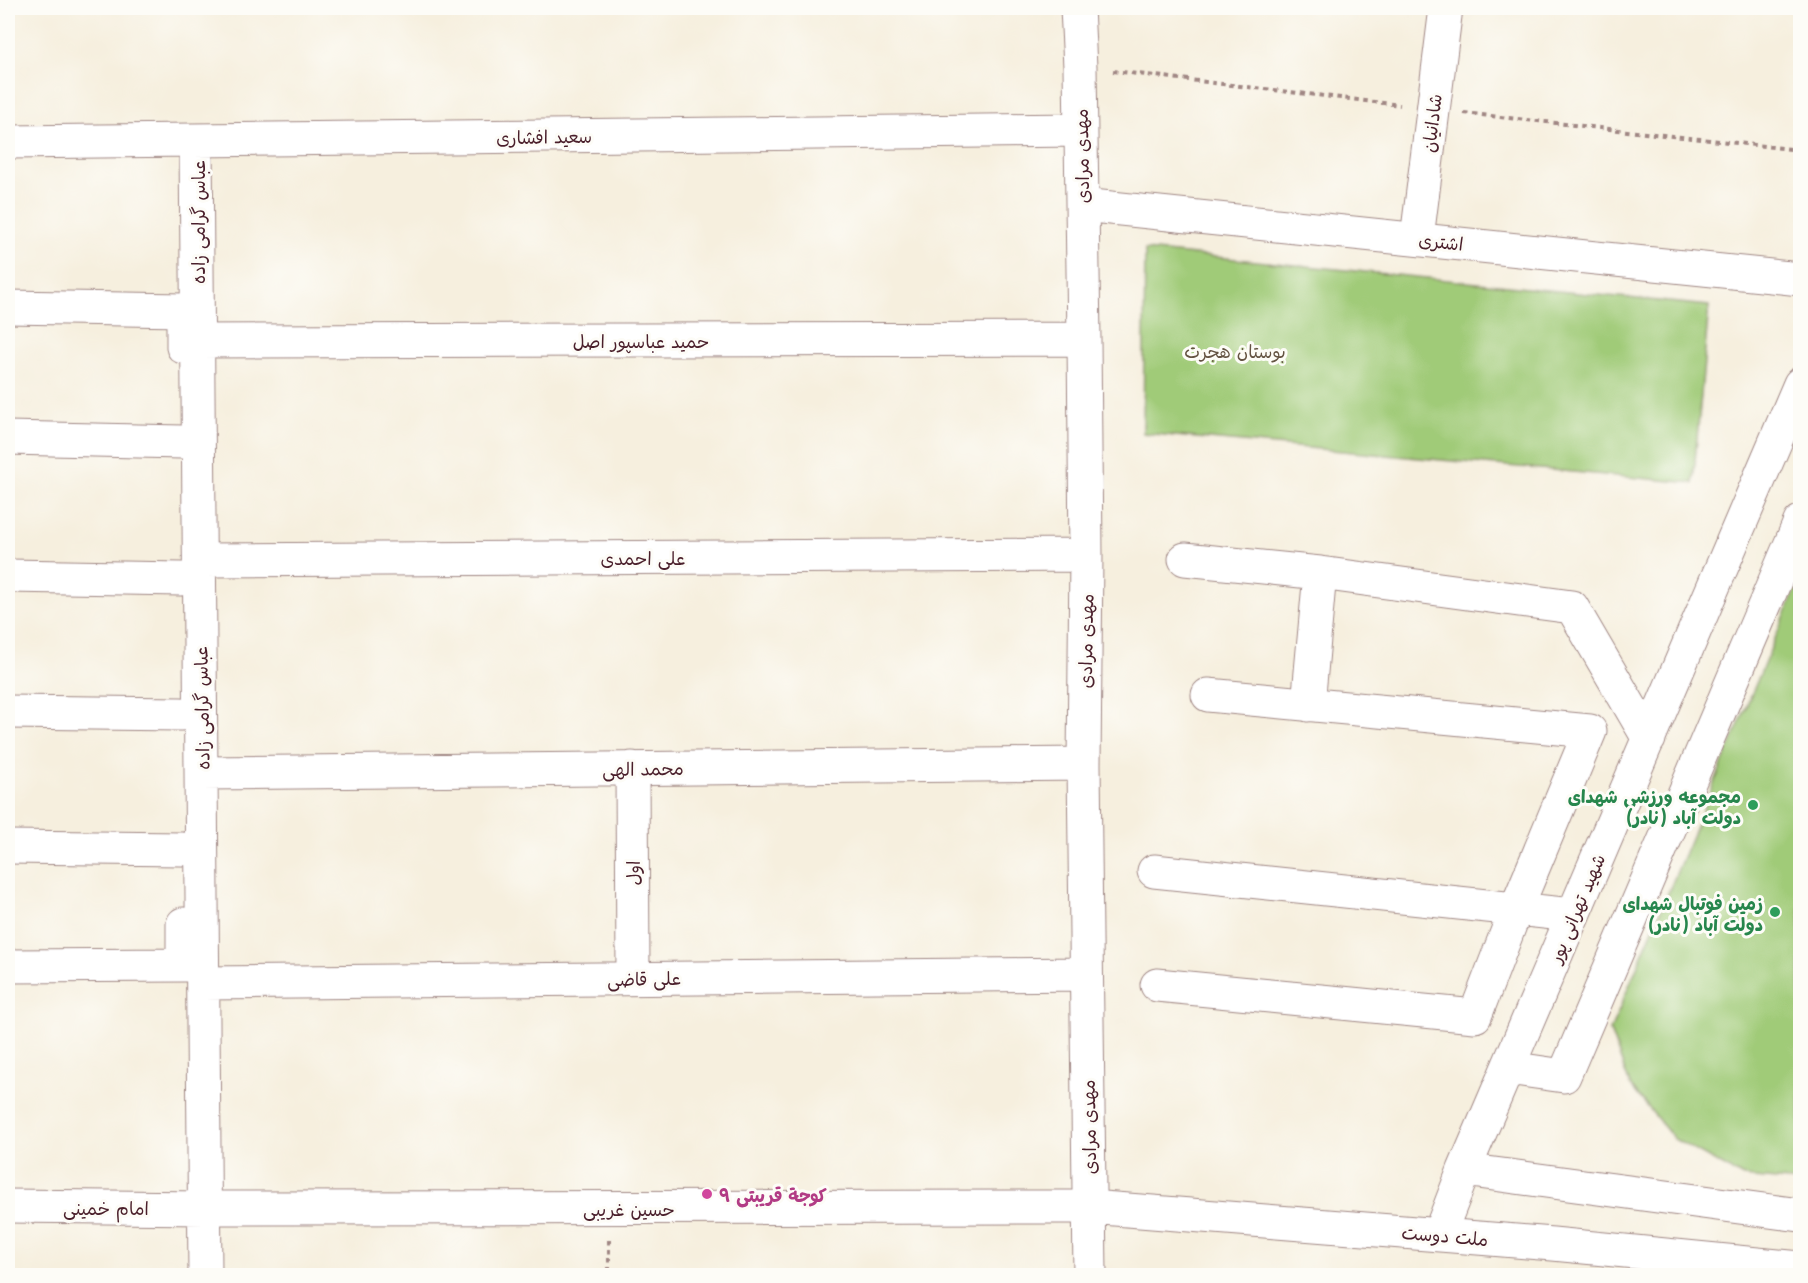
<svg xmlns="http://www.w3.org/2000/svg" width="1808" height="1283" viewBox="0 0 1808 1283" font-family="'Playpen Sans','Playpen Sans Arabic',sans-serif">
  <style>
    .green { fill: #a0cb78; stroke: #757552; stroke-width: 1.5 }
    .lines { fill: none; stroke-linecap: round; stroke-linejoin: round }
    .minor-casing { stroke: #a08784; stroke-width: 35 }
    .path { stroke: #a08784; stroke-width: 4; stroke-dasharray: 4.5 4.5; stroke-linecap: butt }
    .minor { stroke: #fff; stroke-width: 33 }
    .leisure-dot { fill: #2e9e5b; stroke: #fdfcf7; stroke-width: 2 }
    .hotel-dot { fill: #d1479c; stroke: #fdfcf7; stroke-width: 2 }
    .labels { text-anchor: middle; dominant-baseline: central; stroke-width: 6; stroke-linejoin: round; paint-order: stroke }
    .street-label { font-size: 18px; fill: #4a1f2b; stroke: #fdfcf7 }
    .park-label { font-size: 18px; fill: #645342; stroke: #fdfcf7 }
    .leisure-label { font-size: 18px; font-weight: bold; fill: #27864d; stroke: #fdfcf7; text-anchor: end }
    .hotel-label { font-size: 18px; font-weight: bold; fill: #b23c85; stroke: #fdfcf7; text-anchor: start }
  </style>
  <rect width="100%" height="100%" fill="#fdfcf7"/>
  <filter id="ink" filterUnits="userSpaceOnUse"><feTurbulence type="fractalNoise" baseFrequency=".0167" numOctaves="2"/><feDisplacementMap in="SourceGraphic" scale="12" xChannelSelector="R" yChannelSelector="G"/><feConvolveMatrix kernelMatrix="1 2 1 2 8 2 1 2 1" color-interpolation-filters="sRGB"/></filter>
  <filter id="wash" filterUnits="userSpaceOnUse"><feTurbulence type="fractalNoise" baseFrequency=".008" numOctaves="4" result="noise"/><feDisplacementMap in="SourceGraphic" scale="24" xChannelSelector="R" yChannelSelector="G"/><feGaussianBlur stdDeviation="1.35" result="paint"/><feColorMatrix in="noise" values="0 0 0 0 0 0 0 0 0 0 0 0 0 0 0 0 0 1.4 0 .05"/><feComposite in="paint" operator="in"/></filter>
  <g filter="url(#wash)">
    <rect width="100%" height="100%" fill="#f6efde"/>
    <path class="green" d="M1145 250 1709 306 1693 483 1143 433Z
      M1800 579V1182L1743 1177 1674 1139 1630 1085 1610 1031Z"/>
  </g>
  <g filter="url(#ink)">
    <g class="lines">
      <g class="minor-casing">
        <path id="minor" d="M1077 8 1080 67 1084 339 1086 555 1084 764 1090 1276
          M196 140 205 1276
          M8 142 1080 130
          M1082 205 1800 279
          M1417 238 1446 8
          M8 307 183 310V347
          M198 341 1084 339
          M8 438 182 442
          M1185 559 1320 573 1308 705
          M200 560 1086 555
          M1320 573 1572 607 1649 739
          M8 576 181 579
          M8 712 181 714
          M632 768 633 978
          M202 773 1084 764
          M8 847 182 849
          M1154 871 1573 915
          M8 966 183 965V924
          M203 983 1085 974
          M1157 985 1475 1016 1516 909 1590 731 1208 695
          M1508 1068 1564 1076 1800 522
          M1464 1170 1800 1215
          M8 1206 205 1208 1090 1207 1553 1244 1800 1268
          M1439 1235 1464 1170 1800 384"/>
      </g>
      <path class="path" d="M1113 71 1400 105
        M1464 113 1800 150
        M609 1240V1276"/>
      <use href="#minor" class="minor"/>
    </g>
  </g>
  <g class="leisure-dot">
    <circle cx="1753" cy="805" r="6"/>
    <circle cx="1775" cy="912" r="6"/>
  </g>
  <circle class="hotel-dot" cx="707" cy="1194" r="6"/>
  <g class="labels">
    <g class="street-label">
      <text transform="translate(1431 123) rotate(-83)">شادانیان</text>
      <text transform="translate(544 136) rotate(-1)">سعید افشاری</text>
      <text transform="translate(1081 156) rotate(-91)">مهدی مرادی</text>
      <text transform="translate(197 222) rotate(-90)">عباس گرامی زاده</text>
      <text transform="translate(1441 241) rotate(6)">اشتری</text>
      <text x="641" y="340">حمید عباسپور اصل</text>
      <text x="643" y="557">علی احمدی</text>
      <text transform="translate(1085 641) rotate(-89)">مهدی مرادی</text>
      <text transform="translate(201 708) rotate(-91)">عباس گرامی زاده</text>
      <text transform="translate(643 768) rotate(-1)">محمد الهی</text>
      <text transform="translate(632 873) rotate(-90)">اول</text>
      <text transform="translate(1576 908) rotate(-67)">شهید تهرانی پور</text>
      <text transform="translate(644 978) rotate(-1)">علی قاضی</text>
      <text transform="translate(1088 1127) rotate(-91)">مهدی مرادی</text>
      <text x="106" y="1207">امام خمینی</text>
      <text x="629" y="1208">حسین غریبی</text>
      <text transform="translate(1445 1235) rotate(5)">ملت دوست</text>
    </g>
    <g class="park-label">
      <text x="1235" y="350">بوستان هجرت</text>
    </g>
    <g class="leisure-label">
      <text x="1741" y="795">مجموعه ورزشی شهدای<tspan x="1741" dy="21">دولت آباد (نادر)</tspan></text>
      <text x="1763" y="902">زمین فوتبال شهدای<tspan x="1763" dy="21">دولت آباد (نادر)</tspan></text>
    </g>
    <g class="hotel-label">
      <text x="719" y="1194">۹ کوجة قریبتی</text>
    </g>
  </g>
  <rect width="1808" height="1283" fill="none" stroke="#fdfcf7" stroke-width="30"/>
</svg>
